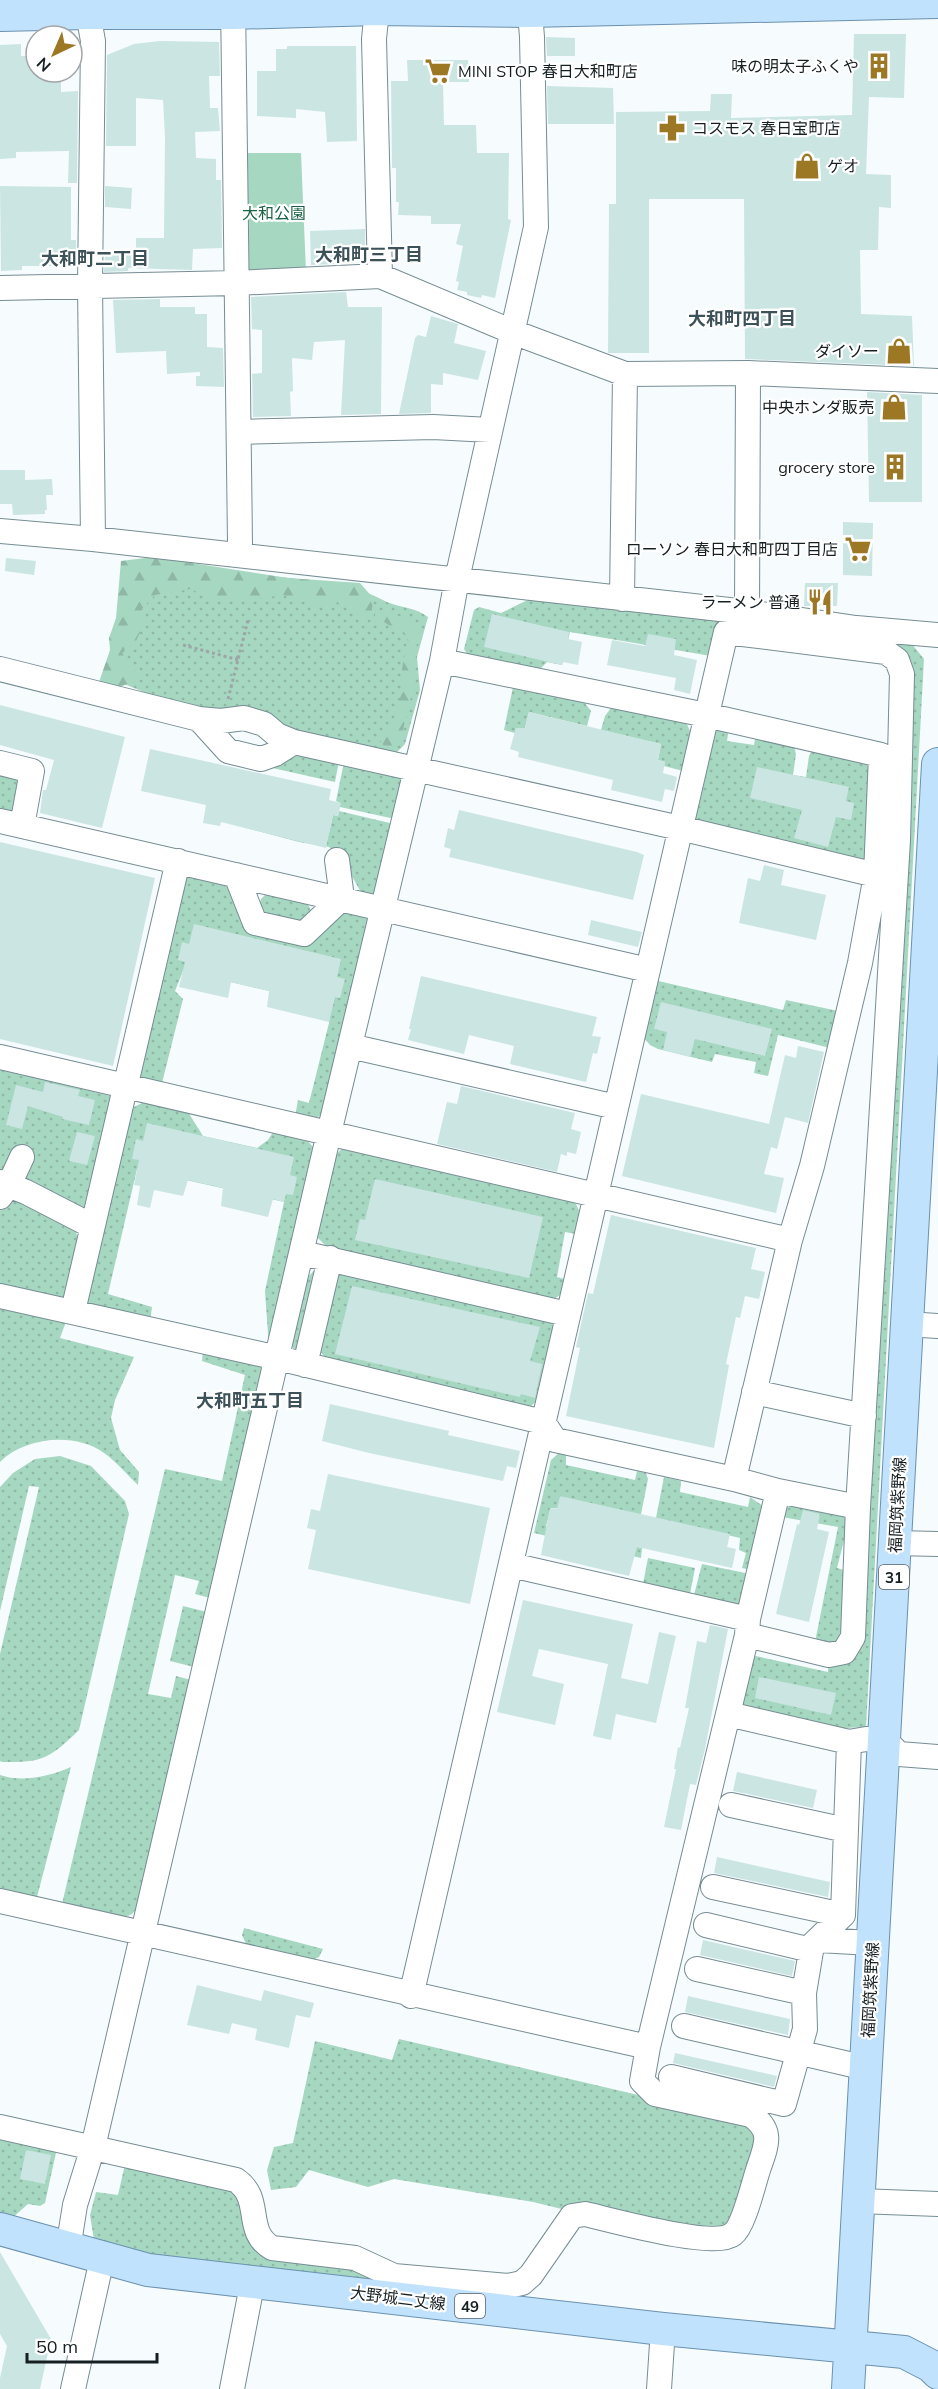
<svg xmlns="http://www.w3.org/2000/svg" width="938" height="2389" viewBox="0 0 938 2389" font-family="Mulish,'Noto Sans JP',sans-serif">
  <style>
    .grass { fill: url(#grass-dots) }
    .forest { fill: url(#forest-firs) }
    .park { fill: #a6d7c0 }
    .building { fill: #cbe5e3 }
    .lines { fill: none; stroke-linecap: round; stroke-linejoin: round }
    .minor-casing { stroke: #768d93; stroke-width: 26 }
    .major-casing { stroke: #6a91af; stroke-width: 34 }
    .path { stroke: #9ea5a7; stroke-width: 3; stroke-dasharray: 3 3; stroke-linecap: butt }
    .minor { stroke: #fff; stroke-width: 24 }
    .major { stroke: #c1e2fd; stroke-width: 32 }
    .labels { text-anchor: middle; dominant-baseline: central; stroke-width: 4.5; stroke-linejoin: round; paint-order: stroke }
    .shield { fill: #fff; stroke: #5c6264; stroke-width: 1.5 }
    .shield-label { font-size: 15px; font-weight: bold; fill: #161f22 }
    .poi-label { font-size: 16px; fill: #161f22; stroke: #fff; text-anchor: end }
    .park-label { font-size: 16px; fill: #1a6247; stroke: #fff }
    .street-label { font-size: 16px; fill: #161f22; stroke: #fff }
    .neighbourhood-label { font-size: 18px; font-weight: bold; fill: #3c5258; stroke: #fff }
  </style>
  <defs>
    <pattern id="grass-dots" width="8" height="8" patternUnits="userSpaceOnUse" patternTransform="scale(1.5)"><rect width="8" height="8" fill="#a6d7c0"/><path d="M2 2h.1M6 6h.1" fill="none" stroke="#8eb8a5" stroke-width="1.8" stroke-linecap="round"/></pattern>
    <pattern id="forest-firs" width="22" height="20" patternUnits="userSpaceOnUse" patternTransform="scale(1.5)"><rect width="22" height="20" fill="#a6d7c0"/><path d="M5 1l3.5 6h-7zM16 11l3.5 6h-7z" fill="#8eb8a5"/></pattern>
  </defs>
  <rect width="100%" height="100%" fill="#f6fbfd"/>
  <path class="grass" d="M128 561 347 584C361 589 374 596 387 602 401 608 415 607 428 617L417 657 420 690 405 744 395 754 291 733 238 710 178 706 112 679Z
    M534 597 911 643 924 659 866 1727 845 1728 841 1731 738 1707 751 1655 828 1672V1661L846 1657 905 668 721 626 711 656 570 632 562 665 547 662 536 673 469 657 464 649 474 610 479 607 501 613Z
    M513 687 584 702 591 711 587 726 529 712 525 728H516L515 733 504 730Z
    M611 708 685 722C697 736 687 755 683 771L664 766 665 762 658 760 661 744 601 730 605 716Z
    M729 728 727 741 754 745 756 734 793 742 796 754 793 775 806 777 809 756 814 747 873 761 872 866 691 822 713 730Z
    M295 753 339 761 335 782 268 767Z
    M344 762 399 776 402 781 395 819 340 807V803L336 801Z
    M0 769 25 775 16 814 0 813Z
    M339 811 394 824 379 884 374 893 367 896 362 894 341 857 329 847 299 842 231 824 329 833 333 815 338 816Z
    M185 871 225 880 258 935 335 919 349 909 360 912 369 920 322 1114 312 1122 295 1117 298 1100 309 1103 329 1023 330 1005 183 971 175 991 183 999 161 1087 143 1080 139 1071Z
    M267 893 306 900 311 911 307 922 267 920 259 906 261 899Z
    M654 980 783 1010 786 1000 843 1012 834 1049 778 1035 768 1076 754 1073 756 1062 715 1054 712 1062 658 1049 650 1045 642 1036Z
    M0 1069 110 1096 112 1103 88 1206 79 1212 27 1183 24 1175 0 1176Z
    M144 1102 188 1112 203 1136 257 1148 268 1140 275 1129 304 1137 314 1148 269 1348 265 1291 284 1202 137 1169 108 1294 152 1307 150 1322 84 1305 128 1118 134 1107Z
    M342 1148 568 1198 576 1204 580 1213 576 1234 565 1232 557 1277 564 1279 563 1293 551 1301 331 1251 318 1238V1232L335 1156Z
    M17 1198 77 1226 76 1231 79 1246 65 1302 0 1290V1211L3 1203Z
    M334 1267 550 1316 555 1324 538 1400 531 1406 523 1407 328 1362 316 1345Z
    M316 1268 302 1348 296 1350 293 1349 292 1343 306 1285 309 1276Z
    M0 1305 67 1319 60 1338 134 1357 115 1400 111 1418 120 1450 139 1472 138 1485C127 1475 117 1462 104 1453 75 1432 25 1437 0 1462Z
    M203 1350 265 1363 210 1598 195 1594 199 1581 175 1575 148 1694 171 1698 176 1676 191 1680 140 1903C138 1907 135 1911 132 1914 119 1923 77 1908 62 1904L165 1469 222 1481 245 1375 202 1361Z
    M559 1453 566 1454V1465L635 1480 637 1471 646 1473 648 1479 641 1514 551 1508 546 1526 642 1548 641 1558 534 1533 551 1460Z
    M60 1456 91 1466 125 1501 129 1514 79 1730C50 1758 43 1763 2 1762L0 1761V1654L39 1487 29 1486 0 1611V1487L13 1473 35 1459Z
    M664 1477 681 1481 680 1492 748 1507 750 1497 763 1506 751 1570 742 1568 746 1553 739 1550 740 1538 656 1518Z
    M794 1502 804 1503 802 1509 845 1517 849 1521 837 1568 851 1572 845 1643 814 1647 838 1527 782 1517 784 1511Z
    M648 1558 695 1568 690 1594 643 1584Z
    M702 1564 750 1574 740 1605 694 1595Z
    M183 1606 207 1612 194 1667 170 1661Z
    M71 1767 37 1897 0 1888V1775C23 1783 50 1776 71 1767Z
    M244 1928 323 1949 319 1957 310 1961 247 1946 242 1935Z
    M399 2039 749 2121 759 2129 727 2230 570 2211 533 2202 394 2179 368 2187 309 2170 296 2187 271 2190 267 2170 274 2147 293 2143 315 2041 392 2060Z
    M0 2135 57 2148 45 2203 40 2206 28 2204 11 2219 0 2215Z
    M126 2160 234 2186 252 2233 362 2266 398 2282 135 2253 94 2240 90 2215 96 2192 118 2195Z"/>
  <path class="forest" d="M153 557 288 578 360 583 373 598 371 620 362 618 353 609 338 604 320 607 283 595 262 598 210 599 191 589 155 595 140 611 144 623 136 641 122 652 129 667 146 677 114 689 98 685 110 650 109 638 116 618 121 561Z
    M391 612 410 622 419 631 413 667 414 685 400 742 386 749 379 739 392 726 403 687 402 669 408 637 384 622 375 624V614Z"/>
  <path class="park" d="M243 153H301L306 273 244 275Z"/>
  <path class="building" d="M854 34H906L904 98 869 97 866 174 891 175V208L879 207 878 250H860L861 314 912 316 914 366 745 359 744 199H649V353H608L609 204H616V112L710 111 711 94H732L731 118 852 115Z
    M546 37 575 38V56H547Z
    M160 41 219 42 220 76H209L210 108H218L220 131 195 132 196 158 216 159V180H221L222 248 193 249 192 270 128 268V271L104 272 105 254H116V250L136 249V238H164L165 137 163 100 136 98V146H106L107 55 134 44Z
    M21 44V56H36V72L61 75V92L78 91 77 183H68L69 151 16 152V158L0 159V45Z
    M287 46H356L357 141 327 142 325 112 296 109V118L257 116V71H276V49H287Z
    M407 60H468L469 82H443L444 125H476L477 153H509L508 219 511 220 495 298 482 295 481 298 467 295V292L457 290 459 282 456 281 463 246 456 244 461 224H431V216L398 215 399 202H396V168H392L391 81H408Z
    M547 86 613 88 614 124H548Z
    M0 186 71 187V240H76V266H22V270L1 271Z
    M105 186 132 188 131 209 105 207Z
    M365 229V253H334V264L311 265 310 231Z
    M346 292 348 307H382L381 414 341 415 345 340 314 342 312 360 292 358 293 391 290 392 291 416 253 417 252 374 262 373V330L252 329 251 297Z
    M160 299V307H195V314H207V347L223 348 224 387 196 386V376H200V372L167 374 166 351 116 353 113 300Z
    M431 316 458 324 454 343 486 351 478 380 443 373V385L431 384V413L399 414 415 338 418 335 426 337Z
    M867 392 922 395V502H869Z
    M0 470H25V480L52 479 53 495H46L47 510H45V514L13 515 12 504H0Z
    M843 522 873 523 872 576 843 575Z
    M6 558 36 561 34 575 5 571Z
    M805 583H838L837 606H804Z
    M492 614 569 632 568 639 582 642 578 665 563 662 562 665 484 647Z
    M648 634 676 639 674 655 697 660 690 694 674 690 676 678 607 665 612 640 645 646Z
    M0 705 125 737 102 828 40 813 43 790H46L54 760 0 745Z
    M529 712 661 744 658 760 665 762 663 773 677 777 674 791 665 789 662 802 611 790 613 780 518 757 519 752 510 749 516 728H525Z
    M150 749 331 789 329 800 341 803 338 816 333 815 326 848 221 822 220 826 203 823 206 805 141 791Z
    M757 767 849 787 846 801 854 803 851 820 836 817 828 847 794 838 802 810 750 798Z
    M459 810 637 852 644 855 633 900 449 857 451 849 444 847 448 828 454 830Z
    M0 842 155 878 113 1066 0 1039Z
    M764 865 784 870 781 885 826 895 816 940 739 923 748 878 760 881Z
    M591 920 642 932 638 947 588 935Z
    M194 924 341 959 337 977 345 979 340 998 335 997 329 1022 267 1007 269 991 231 982 228 998 179 987 185 962 178 960 182 942 189 944Z
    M421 976 597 1017 592 1036 601 1037 597 1054 593 1053 586 1082 510 1064 514 1046 469 1035 464 1054 408 1040 411 1029H409Z
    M661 1002 772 1029 765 1056 695 1039 690 1057 663 1050 667 1032 654 1029Z
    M798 1046 824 1052 808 1123 785 1117 777 1149 771 1147 764 1174 784 1178 776 1213 622 1176 641 1094 769 1124 785 1055 796 1058Z
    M45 1082 80 1090 78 1096 95 1100 89 1125 62 1119 63 1117 28 1106 22 1129 6 1125 16 1085 43 1092Z
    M461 1086 575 1113 571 1129 581 1132 576 1154 567 1152V1156L561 1154 557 1172 437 1144 447 1102 457 1104Z
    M147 1123 294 1157 290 1175 297 1177 293 1195 286 1194 284 1202 273 1199 268 1217 221 1206 223 1188 188 1180 183 1196 154 1190 150 1208 137 1205 140 1186 134 1185 139 1160 132 1159 136 1139 143 1141Z
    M77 1132 95 1136 87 1165 69 1161Z
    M375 1179 543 1217 529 1278 355 1240 360 1219 365 1220Z
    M611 1215 756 1248 751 1269 765 1272 759 1299 745 1296 740 1318 736 1317 726 1364 729 1365 714 1448 566 1416 580 1348 576 1347 588 1293 593 1294Z
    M352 1286 540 1327 530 1361 542 1364 535 1398 521 1394 520 1397 335 1354Z
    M330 1404 449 1431 448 1435 520 1451 516 1468 507 1466 503 1481 369 1453 322 1441Z
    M328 1474 490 1508 470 1604 308 1569 316 1530 307 1528 311 1509 320 1511Z
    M560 1496 730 1534 727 1547 736 1549 732 1568 637 1547 629 1576 541 1555 550 1508 557 1509Z
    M803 1510 820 1514 817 1529 829 1532 809 1622 776 1614 797 1524 799 1525Z
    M523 1600 633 1624 621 1678 648 1684 659 1632 676 1636 656 1723 616 1714 611 1740 593 1736 608 1664 539 1649 532 1676 564 1684 555 1725 497 1712Z
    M710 1625 728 1629 705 1749 696 1785 690 1784 681 1830 664 1827 676 1769H674L678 1747 680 1748 689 1708H685L697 1641 706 1643Z
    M759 1677 836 1693 831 1715 755 1698Z
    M737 1772 817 1790 813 1808 733 1791Z
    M717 1857 830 1882 828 1897 714 1873Z
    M703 1940 795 1961 792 1976 700 1955Z
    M197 1985 261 2001 264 1990 314 2003 310 2018 296 2015 289 2048 255 2040 257 2029 232 2023 229 2034 187 2025Z
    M688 1996 790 2019 788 2035 685 2012Z
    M675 2053 777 2076 774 2087 673 2063Z
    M26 2150 51 2155 45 2184 20 2179Z
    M0 2252 51 2339 40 2389H0V2378L7 2346 0 2334Z"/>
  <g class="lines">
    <g class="minor-casing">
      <path id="minor" d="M233 0 240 543 238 555
        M377 9 374 39 380 276
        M88 13 93 41 90 286 93 539
        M0 288 236 283 380 276 513 332 625 374 748 373 938 381
        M239 432 433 427 490 430
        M0 531 93 539 747 612 856 628 938 635
        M622 599 625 374
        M747 612 748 373
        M0 669 199 719 221 721 244 718 264 724 277 735 294 742 680 828 876 875
        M199 719 228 751 261 759 275 754 294 742
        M0 763 32 771 22 826
        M0 821 648 970
        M236 875 255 923 304 934 342 898 337 860
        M350 1046 616 1107
        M0 1057 790 1240
        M0 1182 26 1192 92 1226
        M0 1197 9 1185 22 1157
        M302 1253 567 1314
        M0 1296 278 1358 543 1422 555 1440 734 1479
        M73 1311 178 861
        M906 1324 938 1326
        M305 1365 330 1258
        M754 1392 864 1416
        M895 1543 938 1544
        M511 1565 748 1619
        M747 1635 829 1655 844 1652 853 1637 858 1507 778 1491
        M728 1714 849 1742
        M731 1805 846 1830
        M713 1887 843 1915
        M0 1901C216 1948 431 2000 648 2047L747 1635 748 1619 778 1491 734 1479 790 1240 812 1166 860 963 876 875 881 755 706 715 442 661
        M706 1925 811 1950
        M818 1940 872 1943
        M697 1969 804 1993
        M411 1996 726 632 886 652 897 660 902 674 898 840 858 1507
        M684 2026 866 2068
        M671 2077 784 2104 805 2029 804 1993 812 1945 843 1915 849 1742 866 1739 885 1740 899 1754 938 1757
        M0 2127 236 2180C264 2199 243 2231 272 2248L355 2258 394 2276 508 2286 522 2283 531 2275 572 2216 585 2214C612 2220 714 2249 733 2234 744 2226 754 2181 759 2167 767 2144 773 2130 751 2115L655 2094 642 2081 648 2047
        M859 2201 938 2204
        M68 2249 75 2205 93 2147 329 1133 442 661 457 579 536 227 532 37 529 0
        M73 2389 102 2259
        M232 2389 253 2280
        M659 2389 663 2329"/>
    </g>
    <g class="major-casing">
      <path id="major" d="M0 15 88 13H233L377 9 529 11 938 2
        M0 2229 148 2270 663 2329 904 2352 931 2366 938 2373
        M848 2389 938 764"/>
    </g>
    <path class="path" d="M183 645 239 660
      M228 699 248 620"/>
    <use href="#minor" class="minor"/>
    <use href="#major" class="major"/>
  </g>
  <defs>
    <g id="building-bare" transform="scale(2.07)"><path d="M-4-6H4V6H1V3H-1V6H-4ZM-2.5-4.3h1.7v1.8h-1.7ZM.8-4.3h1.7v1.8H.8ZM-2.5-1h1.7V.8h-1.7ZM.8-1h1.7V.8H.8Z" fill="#9c7824" stroke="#fff" stroke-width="2.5" paint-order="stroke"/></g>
    <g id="supermarket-bare" transform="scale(2.07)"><path d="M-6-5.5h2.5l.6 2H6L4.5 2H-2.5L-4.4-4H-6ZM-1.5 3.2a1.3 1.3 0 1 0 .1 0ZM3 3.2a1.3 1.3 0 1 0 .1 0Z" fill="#9c7824" stroke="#fff" stroke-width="2.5" paint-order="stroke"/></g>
    <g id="pharmacy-bare" transform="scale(2.07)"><path d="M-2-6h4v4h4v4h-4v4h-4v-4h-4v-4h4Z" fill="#9c7824" stroke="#fff" stroke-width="2.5" paint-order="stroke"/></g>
    <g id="shop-bare" transform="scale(2.07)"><path d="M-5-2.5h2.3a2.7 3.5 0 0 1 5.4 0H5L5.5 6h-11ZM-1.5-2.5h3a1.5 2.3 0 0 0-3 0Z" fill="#9c7824" stroke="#fff" stroke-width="2.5" paint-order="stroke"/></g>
    <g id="restaurant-bare" transform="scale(2.07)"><path d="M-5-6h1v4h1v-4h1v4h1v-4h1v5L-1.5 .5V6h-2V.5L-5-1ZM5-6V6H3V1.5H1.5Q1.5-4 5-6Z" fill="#9c7824" stroke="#fff" stroke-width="2.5" paint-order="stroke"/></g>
  </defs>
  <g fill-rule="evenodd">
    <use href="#building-bare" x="879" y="66"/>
    <use href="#supermarket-bare" x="438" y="71"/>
    <use href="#pharmacy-bare" x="672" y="128"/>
    <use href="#shop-bare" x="807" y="166"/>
    <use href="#shop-bare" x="899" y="351"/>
    <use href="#shop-bare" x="894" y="407"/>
    <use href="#building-bare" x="895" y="467"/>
    <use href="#supermarket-bare" x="858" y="549"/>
    <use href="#restaurant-bare" x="820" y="602"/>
  </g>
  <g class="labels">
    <g class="shield">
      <rect x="879" y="1565" width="30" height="24" rx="4.5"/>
      <rect x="455" y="2294" width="30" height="24" rx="4.5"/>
    </g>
    <g class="shield-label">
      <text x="894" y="1577">31</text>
      <text x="470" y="2306">49</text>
    </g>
    <g class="poi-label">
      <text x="859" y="66">味の明太子ふくや</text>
      <text x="458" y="71" text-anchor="start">MINI STOP 春日大和町店</text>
      <text x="692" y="128" text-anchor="start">コスモス 春日宝町店</text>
      <text x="827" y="166" text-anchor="start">ゲオ</text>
      <text x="879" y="351">ダイソー</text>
      <text x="874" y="407">中央ホンダ販売</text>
      <text x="875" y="467">grocery store</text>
      <text x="838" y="549">ローソン 春日大和町四丁目店</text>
      <text x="800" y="602">ラーメン 普通</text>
    </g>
    <g class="park-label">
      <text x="274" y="213">大和公園</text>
    </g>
    <g class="street-label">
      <text transform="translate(897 1505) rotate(-87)">福岡筑紫野線</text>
      <text transform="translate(870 1990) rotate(-87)">福岡筑紫野線</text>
      <text transform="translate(398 2298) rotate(7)">大野城二丈線</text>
    </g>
    <g class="neighbourhood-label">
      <text x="369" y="254">大和町三丁目</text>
      <text x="95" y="258">大和町二丁目</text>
      <text x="742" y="318">大和町四丁目</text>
      <text x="250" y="1400">大和町五丁目</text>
    </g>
  </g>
  <g transform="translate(54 54) rotate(224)"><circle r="28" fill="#ffffff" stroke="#a2a5a7" stroke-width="1.5"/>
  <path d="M0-4.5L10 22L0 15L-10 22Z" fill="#9c7824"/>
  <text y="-9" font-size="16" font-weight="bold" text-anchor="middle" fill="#161f22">N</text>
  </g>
  <path d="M27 2353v9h130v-9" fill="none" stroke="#161f22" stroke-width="3"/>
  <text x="36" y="2353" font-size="18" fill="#161f22" stroke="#ffffff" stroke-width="4.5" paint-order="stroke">50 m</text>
</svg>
